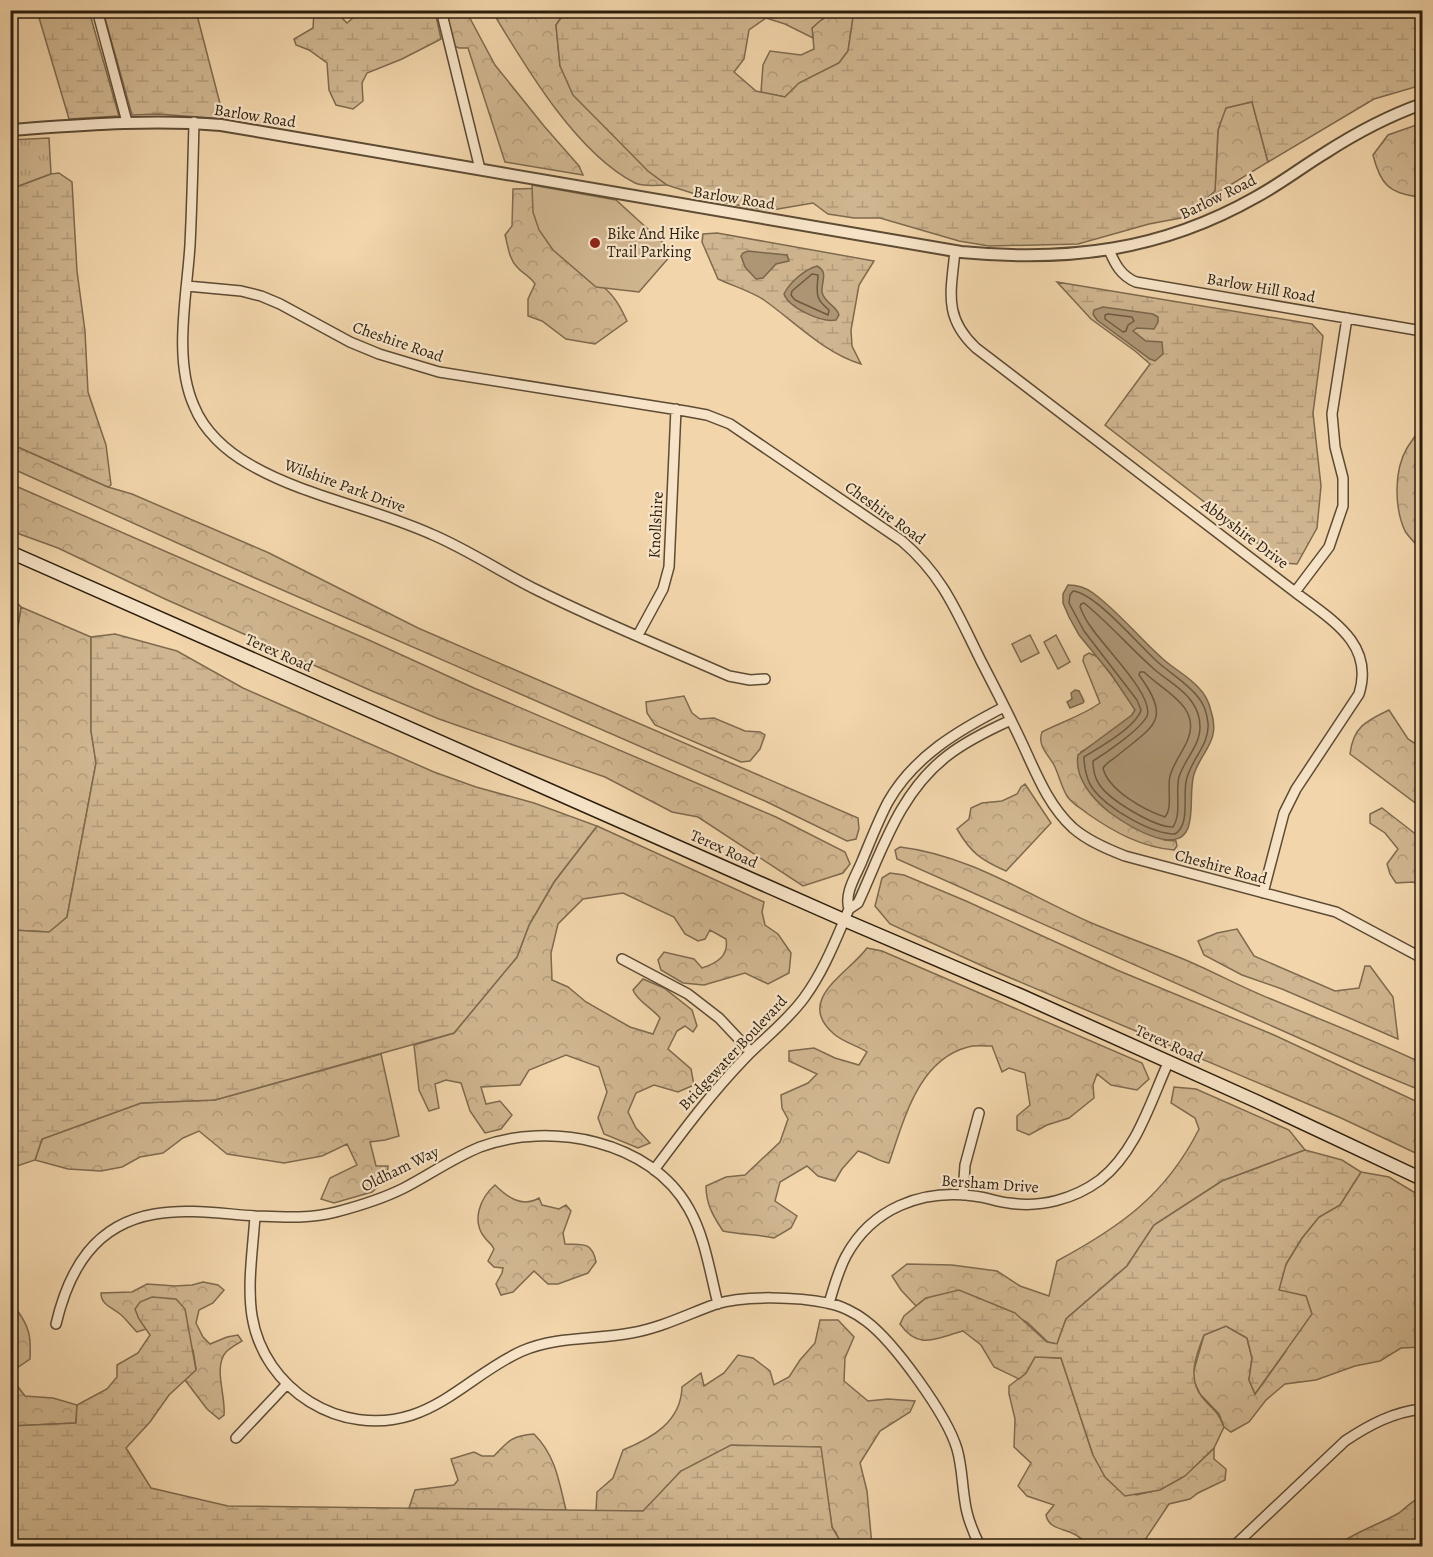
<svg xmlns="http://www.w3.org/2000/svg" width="1433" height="1557" viewBox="0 0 1433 1557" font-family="Alegreya,serif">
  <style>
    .grass { fill: url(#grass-tufts); stroke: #7e6a4e; stroke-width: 1.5 }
    .forest { fill: url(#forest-crowns); stroke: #7e6a4e; stroke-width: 1.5 }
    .wetland { fill: url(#wetland-marsh); stroke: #7e6a4e; stroke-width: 1.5 }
    .park { fill: #d0b690; stroke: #7e6a4e; stroke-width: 1.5 }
    .water { fill: #ae9675; stroke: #7a664b; stroke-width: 1.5 }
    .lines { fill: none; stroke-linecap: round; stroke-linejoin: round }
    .shore { stroke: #6c5a40; stroke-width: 1.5 }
    .minor-casing { stroke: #5d4b34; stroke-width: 12 }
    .tertiary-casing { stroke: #5d4b34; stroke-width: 14 }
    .secondary-casing { stroke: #2b1d0c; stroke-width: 15 }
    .minor { stroke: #f7e4c8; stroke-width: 9 }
    .tertiary { stroke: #f7e4c8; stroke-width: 10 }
    .secondary { stroke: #f7e4c8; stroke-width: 12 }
    .poi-dot { fill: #8f2418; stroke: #f7e4c8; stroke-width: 2 }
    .labels { text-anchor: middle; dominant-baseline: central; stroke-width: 4.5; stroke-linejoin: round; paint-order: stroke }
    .street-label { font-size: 16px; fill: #2b1d0c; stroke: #f7e4c8 }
    .poi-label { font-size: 16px; fill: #2b1d0c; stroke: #f7e4c8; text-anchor: start }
  </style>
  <defs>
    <pattern id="grass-tufts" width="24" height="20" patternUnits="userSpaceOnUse" patternTransform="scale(1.5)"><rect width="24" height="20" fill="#d0b690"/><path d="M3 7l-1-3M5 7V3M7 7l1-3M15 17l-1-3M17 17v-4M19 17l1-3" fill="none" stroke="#b39c7b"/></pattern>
    <pattern id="forest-crowns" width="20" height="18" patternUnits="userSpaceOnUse" patternTransform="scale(1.5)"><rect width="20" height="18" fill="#d0b690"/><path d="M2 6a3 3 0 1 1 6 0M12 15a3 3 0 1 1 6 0" fill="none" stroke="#b39c7b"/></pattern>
    <pattern id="wetland-marsh" width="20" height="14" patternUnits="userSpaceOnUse" patternTransform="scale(1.5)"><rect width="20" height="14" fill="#d0b690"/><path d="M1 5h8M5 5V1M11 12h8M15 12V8" fill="none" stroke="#b39c7b"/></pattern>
  </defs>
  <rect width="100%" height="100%" fill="#f2d5ab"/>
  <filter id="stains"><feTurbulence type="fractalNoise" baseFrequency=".00333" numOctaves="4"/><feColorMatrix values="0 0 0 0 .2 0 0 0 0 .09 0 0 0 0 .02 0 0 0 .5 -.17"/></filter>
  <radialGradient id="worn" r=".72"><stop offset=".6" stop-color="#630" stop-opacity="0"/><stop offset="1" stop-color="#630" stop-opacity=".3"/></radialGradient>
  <path class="grass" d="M49 138 51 174 11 189 10 140Z"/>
  <path class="forest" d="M444 11H466L495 65 544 126 579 166 583 175 505 162 468 48H459L452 45Z
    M492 11H566L556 25 560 66 615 136 648 171 667 185C657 185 643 187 635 183 576 153 525 66 492 11Z
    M835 11H854L848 51 839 63 799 83 785 97 761 92 763 65 770 51 801 55 814 49 812 28 821 20Z
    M1252 101 1268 162 1204 201 1215 191 1218 130 1225 108Z
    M1422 123V202H1418V197C1388 193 1380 183 1373 155L1388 135Z
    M551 188 601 285C614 295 620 306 627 321L595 344 566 339 542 321 528 316V299L535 284C530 276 523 274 517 267 509 259 508 246 505 235L512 226 513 189Z
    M1422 424V553C1418 545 1410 539 1405 531 1394 507 1394 470 1407 448 1412 440 1418 433 1422 424Z
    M11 444 108 487 132 494 269 553 418 628 858 818 859 829 856 839 847 841 765 801 255 578 11 468Z
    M11 484 371 641 474 688 776 817 845 852 850 864 843 873 803 886 698 817 672 812 605 777 439 719 372 691 165 599 58 548 11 531Z
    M21 607 91 637V731L96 763 67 917 50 932 11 930 10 673Z
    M1089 653 1098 657 1132 703 1135 710 1132 715 1096 743 1081 752 1164 840 1176 841 1177 846 1174 850C1141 847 1114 832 1088 814 1081 808 1072 804 1067 796 1061 786 1059 775 1054 765 1048 754 1037 746 1042 732 1061 722 1082 716 1100 703L1083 661 1084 656Z
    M684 696 692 713 700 719 714 718 745 731 760 732 765 735 760 749 750 761 741 762 655 725 647 713 646 702Z
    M1389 710 1408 739 1422 748V808L1350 754C1353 727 1366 721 1389 710Z
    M1025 784 1051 823 1006 871C981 860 971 853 957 829L969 819 971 808 982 803 1002 801 1017 794 1021 787Z
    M1382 808 1422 839V888L1413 882 1396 883 1390 874 1387 864 1398 849 1385 833 1370 823V814Z
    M597 826 764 902 762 912 765 925 778 934 791 953 789 973 768 984 745 973 704 985 683 983 661 970 658 960 664 952 694 959 702 968C717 963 729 956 726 939L710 930 705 939 698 941 685 934 674 917 623 893 583 899 558 924 551 953 552 980 568 987 586 1002 630 1027 653 1034 660 1018C652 1008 637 1001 633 990L643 979 664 988 692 1010 697 1026 693 1032 685 1026 677 1031 668 1049 691 1069 694 1085 678 1092 654 1085 636 1093 628 1112 636 1128 650 1143 638 1148 604 1134 598 1118 607 1092 599 1067 566 1055 529 1070 520 1085 481 1087 486 1104 500 1101 512 1115 501 1129 485 1133 470 1111 461 1083 446 1080 435 1084 439 1108 429 1111 419 1090 414 1045 454 1033 517 957 529 925 554 882Z
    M900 847C970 855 1031 897 1094 924 1125 937 1157 948 1188 961 1216 973 1243 988 1271 999 1322 1020 1373 1040 1422 1063V1091L1364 1067 897 859 895 850Z
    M890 873 904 875 966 901 1117 970 1274 1035 1422 1104V1156L1341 1118 987 968 890 924 875 906 882 878Z
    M1237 929 1254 956 1335 991 1359 988 1365 966H1370L1393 997 1398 1039 1282 989 1242 975 1204 955 1198 941 1217 933Z
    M867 948 882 951 1142 1063 1149 1079 1137 1090 1111 1085 1097 1074 1093 1085 1094 1098 1069 1118 1047 1125 1029 1135 1017 1130V1116L1030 1105 1025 1073 1009 1068 1002 1072 992 1046C984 1046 975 1045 968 1047 918 1060 904 1120 889 1163 877 1161 870 1154 858 1151L842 1169 835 1181 818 1176 807 1166 780 1182 775 1201 797 1216 791 1228 774 1238C757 1234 741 1235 723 1231 713 1216 706 1204 706 1186L726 1177 745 1175 780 1142 788 1119 782 1108 781 1095 808 1083 817 1074 789 1061V1051L814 1048 835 1058 859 1065 867 1052C858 1046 843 1042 834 1034 794 1000 849 973 867 948Z
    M381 1054 399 1136 385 1140 370 1142 376 1166H388L387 1179 372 1192 334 1203 321 1199 330 1178 357 1165 347 1144 322 1156 284 1163 227 1154 199 1131 183 1138 163 1153 140 1157 122 1167 101 1171 68 1169 35 1160 42 1139 141 1103 215 1100Z
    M1174 1087 1196 1089 1289 1130 1305 1150 1222 1181 1154 1225 1127 1266 1066 1319 1057 1344 1048 1342 1027 1322 976 1297 926 1298 916 1306 901 1290 892 1276 907 1264 952 1265 997 1271 1020 1286 1049 1296 1057 1261C1120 1227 1166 1195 1199 1129L1195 1118 1171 1103Z
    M1361 1172 1389 1177 1422 1197V1347L1401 1348 1380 1361 1355 1366 1316 1380 1285 1384 1266 1400 1249 1422 1231 1432 1224 1427 1219 1414 1200 1394 1192 1377 1204 1335 1226 1326 1247 1338 1252 1358 1249 1380 1255 1394 1286 1351 1278 1290 1286 1264 1302 1238 1319 1217 1340 1205Z
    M495 1185C507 1197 522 1208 539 1198L542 1205 559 1209 566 1205 571 1211 563 1233 565 1244C583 1245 592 1241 596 1262L588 1273 558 1284H548L534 1271 513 1292 501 1295 496 1284 502 1273 503 1268 494 1267 488 1261 494 1249C491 1243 489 1243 485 1238 471 1221 480 1198 495 1185Z
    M203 1282 218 1285 224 1290 213 1303 199 1310 196 1323 203 1337 210 1344 227 1337 238 1335 242 1341C237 1344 230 1348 226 1352 213 1367 226 1396 224 1415L219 1419 207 1409 185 1380 196 1369 193 1350 144 1325 146 1329 137 1332C131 1326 126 1319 120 1314 112 1307 101 1305 101 1293L132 1292 147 1284 175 1286 192 1285Z
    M10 1310H17C30 1328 31 1337 30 1359L11 1372 15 1383 25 1396 53 1398 77 1405 76 1423 11 1426Z
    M820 1320H838L854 1337 845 1358 844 1381 868 1401 888 1399 915 1401 910 1412 880 1431 860 1463 867 1491 872 1546H843L832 1527 820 1447H792L681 1471 644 1511H596L597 1492 613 1478 623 1450C652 1438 681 1422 682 1387L701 1373 704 1386 724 1373 738 1355 753 1358 770 1371 774 1385 789 1377 800 1360 815 1343Z
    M1035 1357 1061 1358 1093 1455 1136 1495C1175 1487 1186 1476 1214 1448V1459L1226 1469 1225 1480 1198 1493 1190 1499 1169 1504 1141 1546H1118L1115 1544 1111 1546H1090C1085 1542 1080 1537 1074 1534 1062 1528 1049 1529 1046 1515L1054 1505 1027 1496 1018 1486 1031 1463 1014 1447 1015 1419 1009 1394V1386L1026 1373Z
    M534 1434C556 1456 559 1482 566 1510L409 1508 415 1490 454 1485 458 1480 451 1459 474 1452 482 1456H494C509 1440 512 1436 534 1434Z"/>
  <path class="wetland" d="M630 10 634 13H666L670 10 835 11 821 20 812 28 813 38 785 24 766 18 749 30 744 59 734 72 756 91 785 97 799 83 839 63 848 51 854 11H1422V85L1374 99 1268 162 1252 102 1226 108 1218 130 1215 191 1186 217 1149 224 1078 244 989 246 959 241 880 218H854L828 214 813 203 772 210 753 208 717 201 667 185 648 171 573 95 560 66 556 25 566 11Z
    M37 11H89L119 116 69 119Z
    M103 11H175L183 18 197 15 224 119 158 114 132 115Z
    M435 11 441 39 402 59 367 73 362 83 363 101 353 109 336 105 329 90 327 63 309 50 296 45 294 39 313 28 314 11H335L347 23 361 11Z
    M59 173 72 182 77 271 85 331 88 392 106 445 111 485 108 487 11 444V189L51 174Z
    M717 233 874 261 859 285 851 330 852 346 861 364C824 353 795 322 764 300 751 291 733 286 718 279L702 242 703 234Z
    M1057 282 1312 324 1323 336 1313 413 1321 486 1317 528 1297 564 1283 563 1105 425 1150 364 1135 351 1091 319Z
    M11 596 21 607 11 673Z
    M115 634 177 651 243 688 434 772 476 787 534 803 597 826 554 882 529 925 517 957 454 1033 215 1100 141 1103 42 1139 35 1160 11 1168V930L49 932 67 917 96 763 91 731V637Z
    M1305 1150 1342 1160 1361 1172 1340 1205 1319 1217 1302 1238 1286 1264 1279 1290 1306 1296 1312 1314 1255 1394 1249 1380 1252 1358 1247 1338 1226 1326 1204 1335C1196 1355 1187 1378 1202 1397 1213 1411 1217 1409 1224 1427L1214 1448 1185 1476 1160 1490 1125 1496 1105 1477 1093 1455 1061 1358 1035 1357 1026 1373 1019 1379 994 1367 981 1345 963 1331C936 1338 919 1351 900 1324L904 1316 926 1298 959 1290 1015 1313 1047 1342 1057 1344 1066 1319 1127 1266 1154 1225 1222 1181Z
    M152 1297 176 1299 185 1309 196 1370 169 1395 150 1422 126 1448 151 1488 228 1506 643 1511 681 1471 731 1445 821 1447 832 1527 843 1546H11V1426L76 1423 77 1405 107 1389 117 1377V1365L138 1353 150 1335 139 1319 135 1309 140 1302Z
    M1422 1496V1546H1336C1355 1532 1378 1525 1399 1513 1407 1507 1413 1500 1422 1496Z"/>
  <path class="park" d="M532 185 616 200 672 251V254L639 292 596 287 553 250 539 230 533 212Z
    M1030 635 1039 653 1021 662 1012 644Z
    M1056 635 1070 662 1058 669 1044 642Z"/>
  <path class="water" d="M748 251 787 255 789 261 776 264 763 278 756 279 745 267 741 256 743 253Z
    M817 266C829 272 821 282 822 292 824 303 836 305 839 315L836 320C822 323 789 308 784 294 790 282 804 270 817 266Z
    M1103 307 1153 314 1158 317V322L1154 329 1137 328 1133 331 1146 341 1162 342 1163 354 1155 361 1150 359 1097 320 1093 314 1094 310Z
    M1068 585C1078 585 1085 587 1093 593 1119 612 1139 638 1163 659 1174 669 1188 676 1198 687 1205 694 1209 702 1211 711 1221 741 1202 750 1194 774 1189 792 1194 811 1188 828 1177 858 1124 823 1109 812 1093 799 1074 778 1078 755L1132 715 1135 710 1111 674 1079 635 1069 617 1063 603V594Z
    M1075 690 1079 691 1084 701 1083 703 1070 708 1067 702 1072 699 1071 693Z"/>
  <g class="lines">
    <path class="shore" d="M812 274 818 275C817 293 814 298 829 310L828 315 795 300 791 295 792 291Z
      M1108 314 1132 317 1134 321 1128 325 1126 331 1123 332 1105 319V315Z
      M1073 591C1096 593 1141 648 1160 664 1173 675 1188 684 1198 697 1204 704 1207 714 1208 723 1210 746 1189 761 1186 782 1183 798 1190 825 1175 834 1151 834 1107 808 1093 789 1087 781 1084 767 1084 757 1100 747 1136 727 1141 710L1137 700 1084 631 1069 603 1070 595Z
      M1084 603C1109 623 1130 648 1154 669 1166 680 1183 688 1192 702 1197 709 1200 719 1200 727 1200 746 1184 760 1179 777 1175 793 1182 813 1173 827 1154 827 1109 800 1099 784 1095 778 1093 768 1093 761 1106 753 1141 729 1147 716 1155 696 1102 645 1091 627 1086 621 1083 614 1080 607L1081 604Z
      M1140 672H1144C1163 691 1201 706 1188 739 1183 752 1174 762 1170 776 1167 788 1173 807 1165 817 1144 810 1108 790 1103 768 1106 763 1112 760 1117 756 1153 726 1173 721 1139 675Z"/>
    <g class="minor-casing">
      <path id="minor" d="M97 10 127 122
        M441 10 480 169
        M194 122C193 163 192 204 190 245 187 295 173 359 194 406 204 431 226 451 249 464 306 497 371 507 431 534 469 550 502 573 539 591 601 622 666 648 729 676L750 680 765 679
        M1109 250C1115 264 1121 276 1136 282L1422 331
        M955 251C951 292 943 317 976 348L1295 592C1330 619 1375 643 1359 694L1296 789 1284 813 1263 893
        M187 286 241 291 261 296 280 304 350 342 379 354 439 372 685 411 707 415 730 424 902 541C944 577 957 613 981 661 995 688 1009 715 1022 743 1036 773 1048 805 1073 828 1088 841 1107 849 1125 856L1336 912 1422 958
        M1295 592 1329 547 1343 506V478L1335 447 1332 414 1347 318
        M638 635 663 589 669 567 676 409
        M849 909C844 893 856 876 862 861 870 842 878 821 888 802 914 756 959 730 1004 707
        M622 959 688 994 719 1018 751 1052
        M654 1170C683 1131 712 1092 746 1057 766 1037 787 1021 804 998 824 971 836 939 849 909L858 903C882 851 899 793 947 756 966 741 989 730 1011 720
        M963 1195 965 1165 979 1113
        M255 1216C253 1248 247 1284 252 1316 264 1390 341 1438 412 1415 452 1402 483 1368 522 1351 557 1336 594 1340 631 1333 661 1328 688 1314 716 1304 744 1295 799 1297 827 1303 840 1305 856 1313 866 1321 894 1342 947 1415 957 1449 962 1466 962 1484 965 1502 967 1518 973 1532 980 1546
        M829 1303C834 1287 838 1271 846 1256 872 1208 922 1189 974 1196 986 1197 997 1202 1009 1203 1041 1208 1074 1199 1100 1180 1136 1152 1150 1103 1168 1063
        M56 1324C69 1269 95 1224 155 1214 187 1208 223 1214 255 1216 282 1217 309 1219 336 1212 359 1206 382 1199 404 1188 429 1175 453 1158 480 1147 549 1121 651 1140 689 1209 705 1237 710 1273 718 1304
        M236 1438 287 1384
        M1234 1546 1345 1441C1369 1425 1393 1412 1422 1409"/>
    </g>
    <g class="tertiary-casing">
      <path id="tertiary" d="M10 130C81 125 151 119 221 125L961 252C1068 262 1161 251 1256 197 1280 184 1302 167 1325 153 1356 133 1388 116 1422 104"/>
    </g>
    <g class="secondary-casing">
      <path id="secondary" d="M10 552 844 920 1022 996 1258 1102 1422 1179"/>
    </g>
    <use href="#minor" class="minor"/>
    <use href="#tertiary" class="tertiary"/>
    <use href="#secondary" class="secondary"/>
  </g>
  <circle class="poi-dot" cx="595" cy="243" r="6"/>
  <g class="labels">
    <g class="street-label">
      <text transform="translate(255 116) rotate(9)">Barlow Road</text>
      <text transform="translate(1218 197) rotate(-26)">Barlow Road</text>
      <text transform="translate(734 198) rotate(9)">Barlow Road</text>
      <text transform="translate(1261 288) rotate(10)">Barlow Hill Road</text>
      <text transform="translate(398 342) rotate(19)">Cheshire Road</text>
      <text transform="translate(345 486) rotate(20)">Wilshire Park Drive</text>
      <text transform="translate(885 513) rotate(36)">Cheshire Road</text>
      <text transform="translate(656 525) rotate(-87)">Knollshire</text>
      <text transform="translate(1245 534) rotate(37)">Abbyshire Drive</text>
      <text transform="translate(279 653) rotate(24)">Terex Road</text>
      <text transform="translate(724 849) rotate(24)">Terex Road</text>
      <text transform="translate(1221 867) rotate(15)">Cheshire Road</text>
      <text transform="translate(1169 1044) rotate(24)">Terex Road</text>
      <text transform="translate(733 1053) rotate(-47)">Bridgewater Boulevard</text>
      <text transform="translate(400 1169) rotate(-26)">Oldham Way</text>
      <text transform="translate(990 1184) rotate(4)">Bersham Drive</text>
    </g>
    <g class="poi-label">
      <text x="607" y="234">Bike And Hike<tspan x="607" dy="18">Trail Parking</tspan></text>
    </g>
  </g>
  <rect width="1433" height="1557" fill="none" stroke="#f2d5ab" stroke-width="36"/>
  <rect x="12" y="12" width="1409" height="1533" fill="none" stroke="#2b1d0c" stroke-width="3"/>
  <rect x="18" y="18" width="1397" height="1521" fill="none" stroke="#2b1d0c" stroke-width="1.5"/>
  <rect width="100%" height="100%" filter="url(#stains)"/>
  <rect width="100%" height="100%" fill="url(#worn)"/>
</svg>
